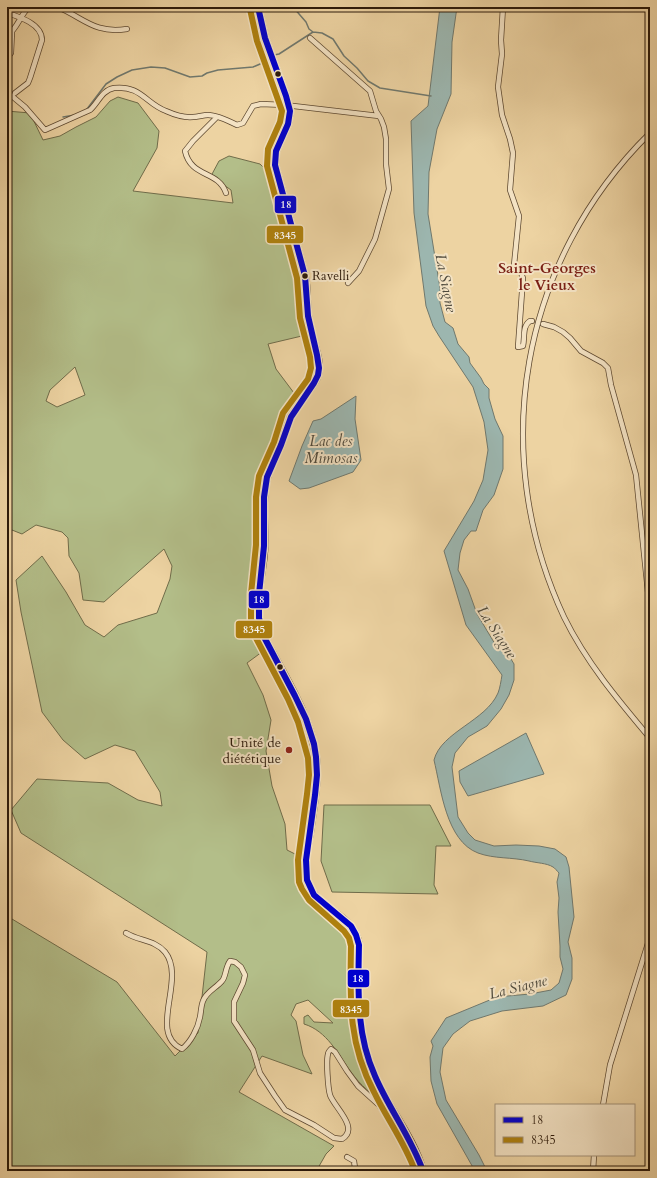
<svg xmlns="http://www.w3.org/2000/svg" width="657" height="1178" viewBox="0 0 657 1178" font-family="Cardo,serif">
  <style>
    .green { fill: #b3be89; stroke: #706c4a; fill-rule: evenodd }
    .water { fill: #9cb6af; stroke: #70786d }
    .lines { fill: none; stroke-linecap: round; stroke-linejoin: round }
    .stream { stroke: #70786d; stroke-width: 1.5 }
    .minor-casing { stroke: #5d4830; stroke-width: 6 }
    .major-casing { stroke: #2d1a0a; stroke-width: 8 }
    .minor { stroke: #f3e2c3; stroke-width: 4.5 }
    .major { stroke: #edd3a2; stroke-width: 5.5 }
    .bus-1-casing { stroke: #f3e2c3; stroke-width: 9 }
    .bus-2-casing { stroke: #f3e2c3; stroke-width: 9 }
    .bus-1 { stroke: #0000cd; stroke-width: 6 }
    .bus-2 { stroke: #ae800e; stroke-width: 6 }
    .bus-dot { fill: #2d1a0a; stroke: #f3e2c3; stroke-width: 1.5 }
    .poi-dot { fill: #8f2418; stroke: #f3e2c3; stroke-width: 1.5 }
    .labels { text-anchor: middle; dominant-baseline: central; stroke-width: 4; stroke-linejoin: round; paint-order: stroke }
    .bus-label { font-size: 13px; fill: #2d1a0a; stroke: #f3e2c3; text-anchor: start }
    .poi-label { font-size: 14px; fill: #2d1a0a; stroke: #f3e2c3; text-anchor: end }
    .neighbourhood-label { font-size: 15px; font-weight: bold; fill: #7a1f14; stroke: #f3e2c3 }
    .water-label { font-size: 15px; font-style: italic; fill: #4e493c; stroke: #f3e2c3 }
    .line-badge { stroke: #f3e2c3; stroke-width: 1.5 }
    .badge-label { font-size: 11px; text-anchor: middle; font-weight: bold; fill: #fff }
  </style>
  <rect width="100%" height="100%" fill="#edd3a2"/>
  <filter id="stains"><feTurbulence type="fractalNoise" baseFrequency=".005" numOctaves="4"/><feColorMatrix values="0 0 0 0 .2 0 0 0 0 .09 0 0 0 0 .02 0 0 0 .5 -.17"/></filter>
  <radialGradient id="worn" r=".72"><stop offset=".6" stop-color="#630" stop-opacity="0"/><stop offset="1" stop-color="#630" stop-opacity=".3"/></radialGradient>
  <path class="green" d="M118 97 138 103 159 131 157 148 133 191 233 203 231 190 211 176 219 161 229 156 260 164 276 180 303 284V320L306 335 268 344 276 369 297 397 284 419 276 444 261 477 260 550 253 619 266 649 247 663 263 695 271 720 266 751 272 786 285 824 287 850 303 858 304 884 319 906 345 923 355 940 354 1000 357 1041 384 1105C373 1095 360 1085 351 1072 338 1054 327 1031 304 1024V1017L308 1015 314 1022 333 1023 308 1000 296 1004 291 1015 296 1021 303 1055 312 1074 262 1056 239 1092 334 1146 326 1154 318 1168 322 1171H7V916L117 982 175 1056 198 1033 207 952 21 833 11 810 37 779 108 783 138 800 162 806 160 792 135 751 115 745 85 759 63 740 42 712 21 612 16 580 42 556 66 592 85 625 104 637 118 625 157 613 170 579 172 566 164 549 104 602 83 600 79 573 69 556 68 538 62 532 36 525 22 534 7 528V111L30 113 43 140 60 136 76 127 96 117 110 101ZM75 367 85 395 57 407 46 401 50 390Z
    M324 805H430L451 846H436L434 885 438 894 332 892 321 861Z"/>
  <path class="water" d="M440 7H457L452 42 451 94 437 129 429 172 428 214 440 288V303L445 322 453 328 458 344 469 357 470 363 481 378 484 384 489 389V398L495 419 503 436V469L494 495 483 510 476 531H471L464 540 460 553 458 570 468 589 477 614 495 644 508 654 514 664V680L509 695 501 709 487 726 468 737 455 753 452 767 458 817 468 833 475 840 494 846 516 845 539 846 555 849 566 857 569 867 574 917 568 942 572 958V979L566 995 543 1006 502 1011 470 1021 453 1034 443 1048 440 1072 446 1100 479 1155 487 1171H475L437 1104 431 1081 430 1057 433 1046 431 1041 446 1018 497 997 530 994 551 990 559 983 563 969 560 957V946L558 912 559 898 557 882 559 873C557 871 555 868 553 867 547 863 536 863 529 861 512 857 494 859 478 853 446 841 441 789 434 760 441 732 486 721 498 693 500 688 501 681 502 675L466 625 444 551 474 501 483 480 488 450 484 422 473 387 439 336 433 326 426 306 414 213 411 121 428 106Z
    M356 396 355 419 361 460 353 472 309 488 300 489 289 481 302 446 313 421 321 419Z
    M526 733 544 774 468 796 460 782 459 771Z"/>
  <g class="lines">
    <path class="stream" d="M293 7 306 22 309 29 313 32 322 33 333 39 344 56 357 68 368 81 380 88 431 96
      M274 55 279 54 313 32
      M87 109 106 84 117 77 132 70 151 67 165 68 190 77 202 76 207 73 218 70 253 67 267 61 269 58
      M63 117 75 115"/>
    <g class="minor-casing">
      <path id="minor" d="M58 7C85 19 95 34 127 29
        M503 7 501 40 502 54 498 87 502 115 510 139 513 153 510 190 519 216 514 265 521 273 523 278 518 347 523 346C525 338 522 326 530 321H532
        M7 13C20 17 42 24 42 40L30 78 28 83 15 93
        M7 36C18 28 20 15 29 7
        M310 38 370 91 376 111 381 119 384 127 386 139V164L389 189 375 239 359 271 348 283
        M7 58 11 53 12 32
        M7 92 25 107 45 130 90 110C98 103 102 90 114 88 141 85 146 104 166 111 175 115 183 118 193 117 198 117 203 115 208 115 217 115 229 121 237 125L243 123 253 106 261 104 285 105 379 116
        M217 117 193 141 185 151C191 178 218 170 226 193
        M650 133C520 261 487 452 564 617 586 662 618 700 650 738
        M543 324 554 327 563 332 570 338 581 351 603 363 608 368 611 385 636 475 650 612
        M126 933C139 941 155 940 165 952 187 979 147 1033 182 1049 191 1042 198 1028 200 1017 201 1012 201 1006 203 1001 206 992 216 988 222 981 226 977 225 968 230 961L235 962 241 967 245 975 243 983 234 1002V1021L253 1050 260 1073 275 1096 285 1110 314 1125 334 1138 342 1139C360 1128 334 1107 330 1095 328 1088 326 1061 328 1054 328 1052 329 1051 331 1049L335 1052 347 1071 358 1086 379 1105 396 1129 405 1132
        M603 1105 610 1065 650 937
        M347 1157 354 1161 355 1168 352 1171
        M593 1171 594 1155"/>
    </g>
    <g class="major-casing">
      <path id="major" d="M258 7 265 38 286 96 290 111 288 124 276 151 275 165 305 276C308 291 306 307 309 322 311 340 322 357 318 375 315 386 304 395 298 405 294 410 291 415 289 421 286 428 284 437 281 445 275 459 266 473 265 489 262 510 266 532 264 554 262 575 256 597 259 618 260 634 270 647 277 661 294 692 311 722 316 757 319 780 313 810 310 833 307 850 302 870 309 886 321 912 354 914 359 945 358 993 354 1032 375 1077 389 1109 413 1137 423 1171"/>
    </g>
    <use href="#minor" class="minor"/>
    <use href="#major" class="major"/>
    <g class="bus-1-casing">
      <path id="bus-1" d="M258 7 265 38 286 96 290 111 288 124 276 151 275 165 305 276 308 316 317 355 319 368 318 375 314 383 291 417 281 445 267 477 264 497V546L259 594V618L263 635 295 696 306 719 314 744 316 757 317 775 315 795 306 860 307 880 314 895 351 926 356 935 359 945C358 990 356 1034 375 1076 389 1109 411 1137 423 1171"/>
    </g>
    <g class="bus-2-casing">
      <path id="bus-2" d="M250 9 257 41 282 111 280 122 268 149 267 166 297 278 300 318 310 357 311 368 308 379 283 413 274 442 259 476 256 497V545L251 594V619L256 638 288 699 298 722 308 758 309 775 307 794 298 860 299 882 302 889 309 900 344 931 349 938 351 946C350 1000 348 1043 374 1092 387 1119 405 1143 415 1171"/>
    </g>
    <use href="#bus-1" class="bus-1"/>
    <use href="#bus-2" class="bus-2"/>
  </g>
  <g class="bus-dot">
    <circle cx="278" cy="74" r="3.5"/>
    <circle cx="305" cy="276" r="3.5"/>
    <circle cx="280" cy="667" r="3.5"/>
  </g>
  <circle class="poi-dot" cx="289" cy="750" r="4"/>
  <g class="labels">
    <g class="bus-label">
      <text x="312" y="276">Ravelli</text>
    </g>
    <g class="poi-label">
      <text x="281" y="742">Unité de<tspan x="281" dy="16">diététique</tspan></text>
    </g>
    <g class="neighbourhood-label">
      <text x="547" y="268">Saint-Georges<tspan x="547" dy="17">le Vieux</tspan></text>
    </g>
    <g class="water-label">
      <text transform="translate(446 283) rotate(79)">La Siagne</text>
      <text x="331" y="441">Lac des<tspan x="331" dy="17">Mimosas</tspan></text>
      <text transform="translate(497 632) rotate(57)">La Siagne</text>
      <text transform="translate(518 987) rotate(-14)">La Siagne</text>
    </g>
  </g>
  <g class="line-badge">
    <rect x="274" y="195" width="23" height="19" rx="4" fill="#0000cd"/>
    <rect x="266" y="225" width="38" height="19" rx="4" fill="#ae800e"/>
    <rect x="248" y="590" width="22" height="19" rx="4" fill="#0000cd"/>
    <rect x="235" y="620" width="38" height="19" rx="4" fill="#ae800e"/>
    <rect x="347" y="969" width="23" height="19" rx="4" fill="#0000cd"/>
    <rect x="332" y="999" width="38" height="19" rx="4" fill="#ae800e"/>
  </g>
  <g class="badge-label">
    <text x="286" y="208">18</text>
    <text x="285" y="239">8345</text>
    <text x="259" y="603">18</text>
    <text x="254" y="633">8345</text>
    <text x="358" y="982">18</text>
    <text x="351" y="1013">8345</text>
  </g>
  <rect width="657" height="1178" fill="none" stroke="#edd3a2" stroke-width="24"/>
  <rect x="8" y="8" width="641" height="1162" fill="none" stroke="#2d1a0a" stroke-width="2"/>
  <rect x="12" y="12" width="633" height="1154" fill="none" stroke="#2d1a0a"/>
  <rect x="495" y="1104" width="140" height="52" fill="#f3e2c3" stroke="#a49279"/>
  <rect x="503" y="1117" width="20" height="6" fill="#0000cd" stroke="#a49279"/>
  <text x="531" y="1124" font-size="12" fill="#2d1a0a">18</text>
  <rect x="503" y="1137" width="20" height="6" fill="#ae800e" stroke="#a49279"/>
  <text x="531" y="1144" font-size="12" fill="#2d1a0a">8345</text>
  <rect width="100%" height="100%" filter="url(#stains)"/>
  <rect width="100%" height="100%" fill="url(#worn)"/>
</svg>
